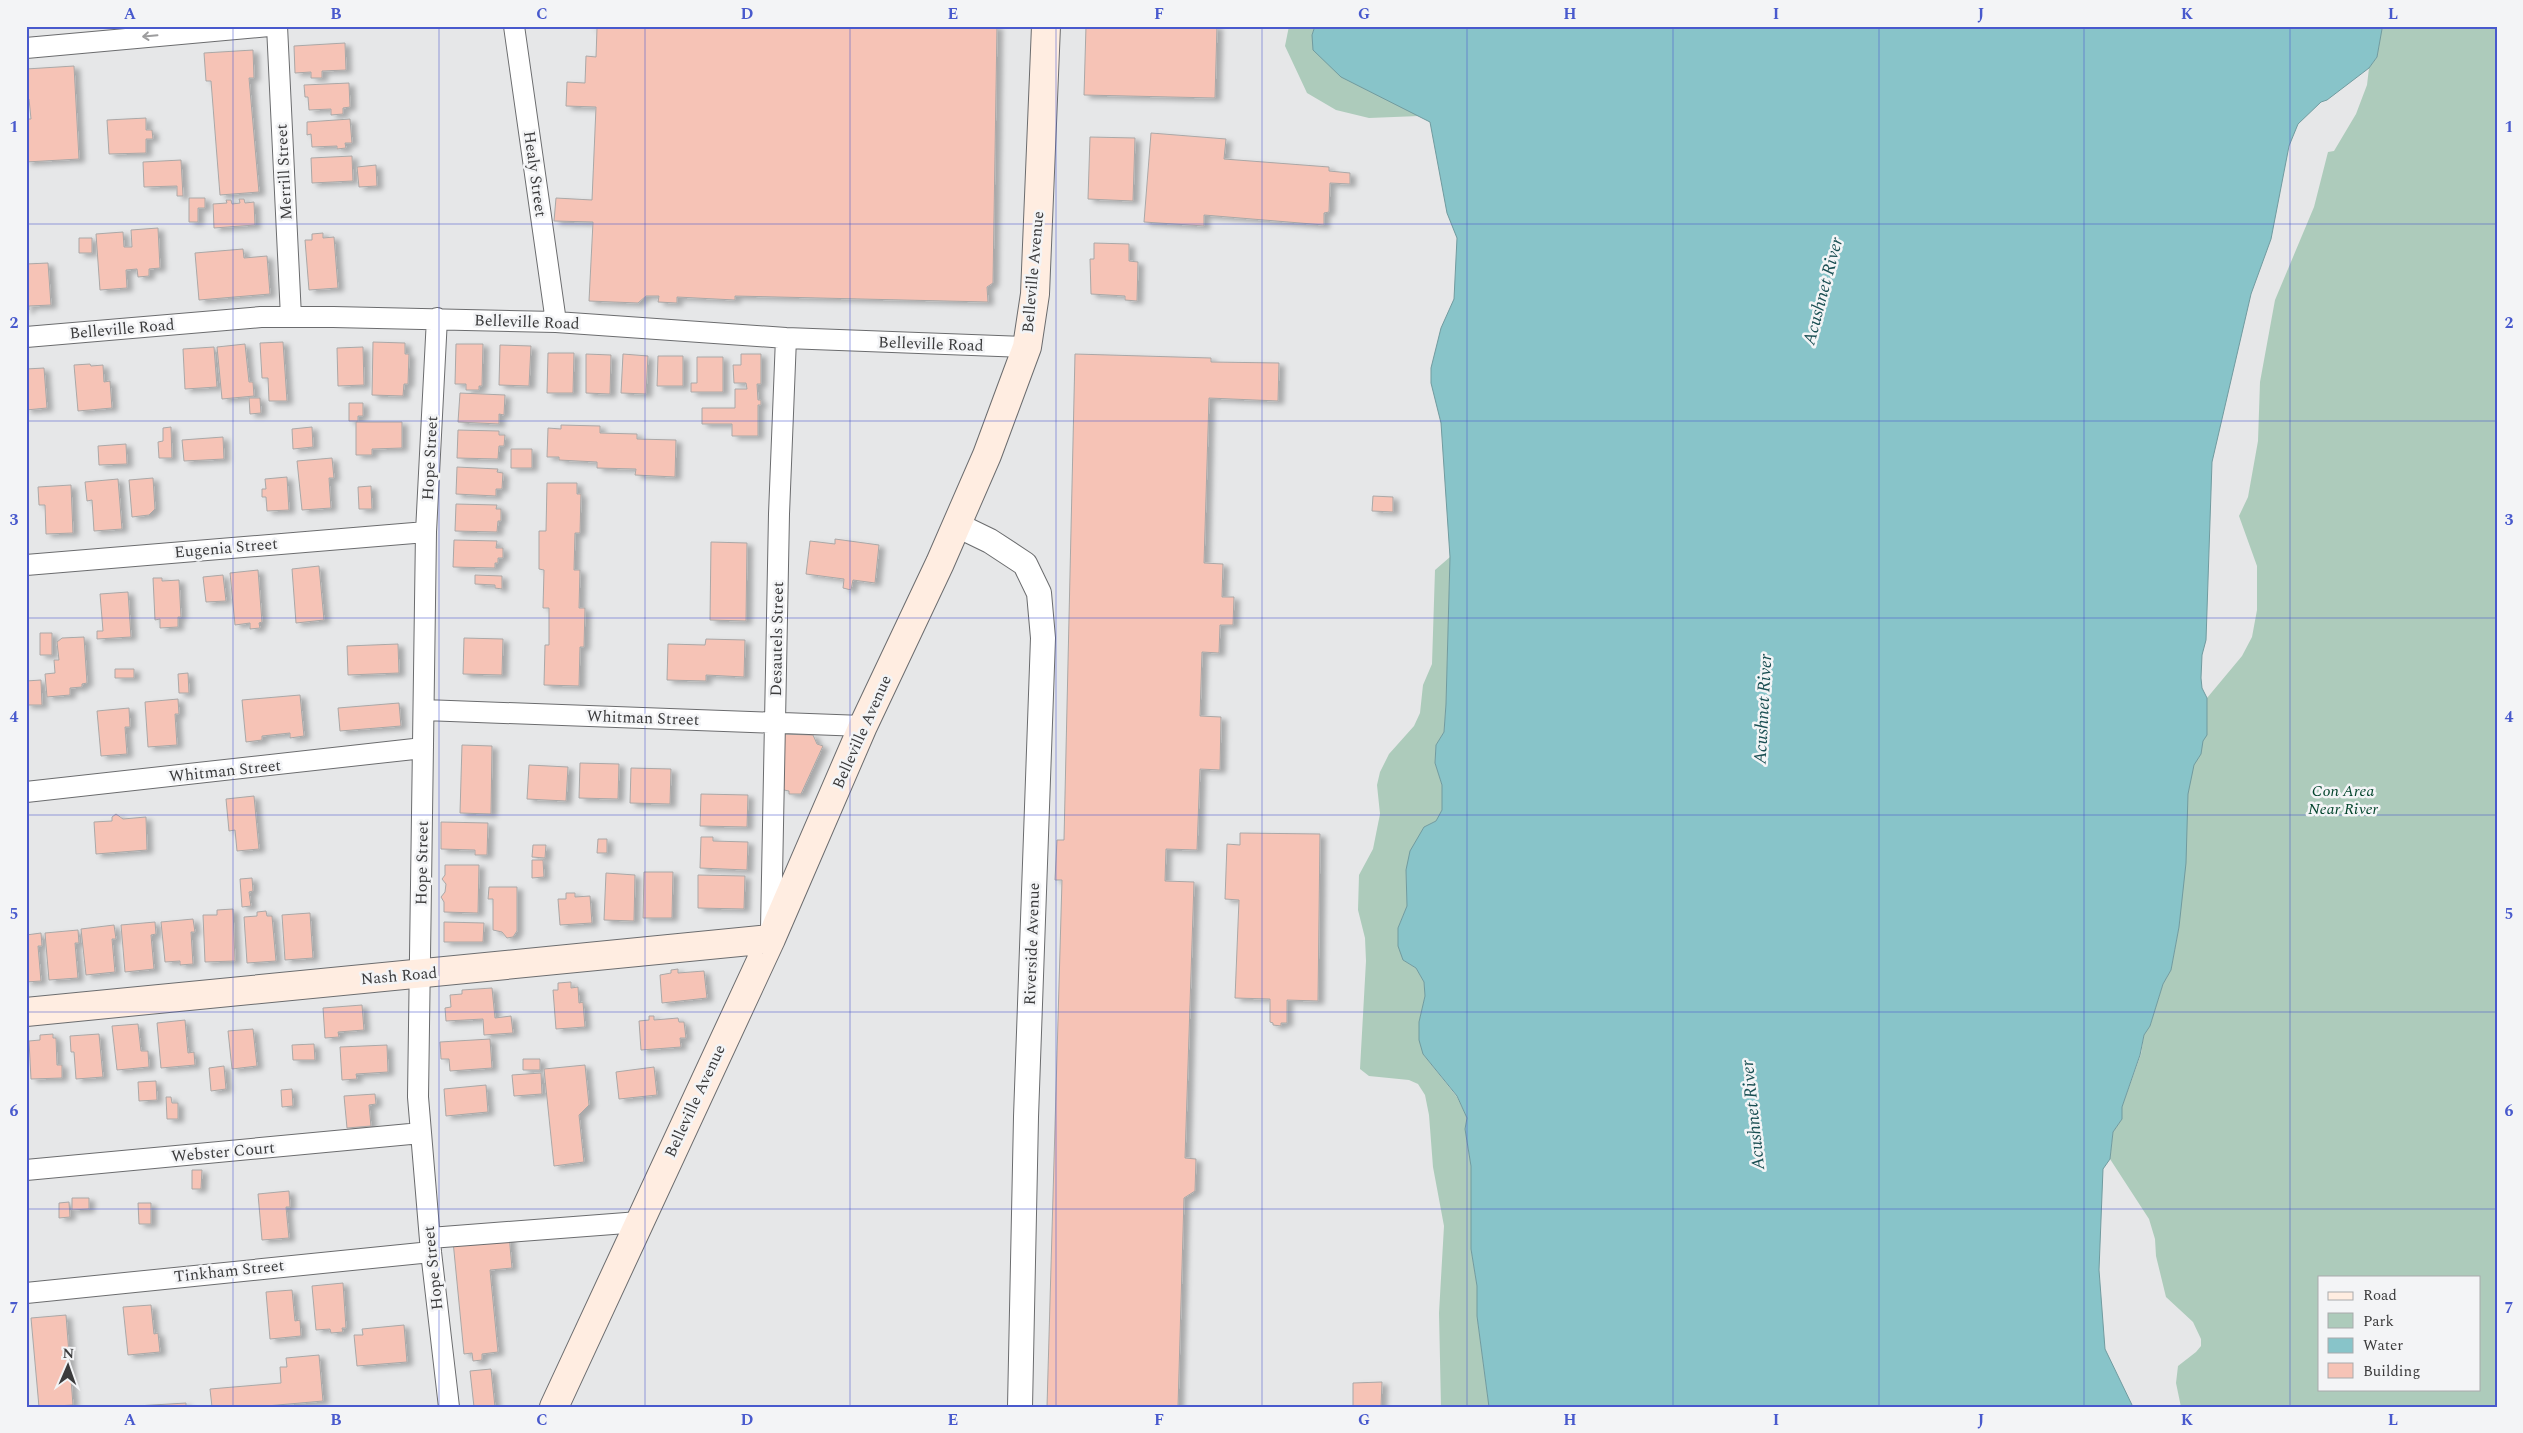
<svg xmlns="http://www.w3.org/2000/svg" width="2523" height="1433" viewBox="0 0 2523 1433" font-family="Spectral,serif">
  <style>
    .green { fill: #adcbbb; fill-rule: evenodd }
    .water { fill: #88c4c9; stroke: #719b9f }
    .building { fill: #f6c3b6; stroke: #aaa8a7; filter: url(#shadow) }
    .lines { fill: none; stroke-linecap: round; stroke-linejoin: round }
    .minor-casing { stroke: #6b6c6e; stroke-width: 22 }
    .tertiary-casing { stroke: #6b6c6e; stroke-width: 26 }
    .secondary-casing { stroke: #6b6c6e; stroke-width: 30 }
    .minor { stroke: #fff; stroke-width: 20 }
    .tertiary { stroke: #fff; stroke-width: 24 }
    .secondary { stroke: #ffede1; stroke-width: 28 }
    .oneway { stroke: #9d9d9e }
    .grid { fill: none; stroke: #4859cd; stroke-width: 1; stroke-opacity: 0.55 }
    .labels { text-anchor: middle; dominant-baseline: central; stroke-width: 5; stroke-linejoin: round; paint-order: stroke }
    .street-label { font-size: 16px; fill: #3b3b3c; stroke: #f3f4f6 }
    .park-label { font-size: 16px; font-style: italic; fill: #04452d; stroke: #f3f4f6 }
    .water-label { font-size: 18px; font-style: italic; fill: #194e52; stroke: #f3f4f6 }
    .neatline { fill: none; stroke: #4859cd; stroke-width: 2 }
    .grid-label { font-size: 16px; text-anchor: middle; font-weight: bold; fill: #4859cd }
  </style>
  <defs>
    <filter id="shadow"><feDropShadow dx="5.5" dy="3" stdDeviation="2.5" flood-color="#0004"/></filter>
  </defs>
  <rect width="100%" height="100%" fill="#e6e7e8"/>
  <path class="green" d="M1289 26H1315L1312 35 1403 107 1419 116 1369 118 1336 110 1307 93 1285 46Z
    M2382 26H2497V1407H2181L2176 1383 2178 1366 2196 1352 2201 1346V1339L2193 1322 2166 1297 2156 1256 2155 1239 2149 1219 2110 1159 2113 1132 2122 1119V1107L2141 1054 2144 1035 2150 1026 2163 984 2171 970 2179 927 2188 782 2207 722V698L2242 656 2252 637 2257 610V566L2239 516 2248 497 2258 441 2260 382 2275 300 2314 207 2328 152 2334 151 2356 114 2367 85 2369 68 2377 57ZM2319 1277H2479V1389H2319Z
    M1450 557 1446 704 1444 732 1436 745 1435 763 1442 785V810L1436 821 1424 827 1406 870 1407 906 1398 928 1403 960 1416 968 1424 982 1425 996 1419 1022 1423 1054 1457 1097 1467 1118 1465 1129 1471 1166V1249L1477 1286V1316L1489 1407H1441L1439 1313 1444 1226 1433 1167 1429 1115 1425 1095 1418 1084 1409 1080 1369 1076 1360 1069 1366 961 1365 938 1358 910 1359 875 1373 849 1380 814 1377 785 1380 772 1389 754 1414 726 1420 713 1423 685 1432 664 1435 570Z"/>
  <path class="water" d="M1315 26H2378L2382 29 2377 57 2369 68 2327 100 2321 102 2298 124 2289 146 2271 239 2251 294 2212 462 2206 640 2202 655 2201 678 2202 688 2207 698V735L2203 741 2201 754 2194 765 2188 794 2186 863 2179 927 2171 970 2163 984 2150 1026 2144 1035 2140 1055 2122 1107V1119L2113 1132 2110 1159 2103 1169 2099 1270 2105 1349 2133 1407H1489L1477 1316V1286L1471 1249V1166L1465 1129 1467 1118 1457 1096 1423 1054 1419 1040V1022L1425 996 1424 982 1416 968 1403 960 1398 946V928L1407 906 1406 870 1410 851 1424 827 1436 821 1442 810V785L1435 763 1436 745 1444 732 1446 704 1450 557 1441 423 1431 383V368L1441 328 1454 299 1457 238 1447 213 1430 122 1341 77 1313 50 1312 35Z"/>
  <path class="building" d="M590 26H997L993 283 987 287 988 302 735 296V300L677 297V303L658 302 659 296H646L638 303 589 301 593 222 554 221 556 198 592 200 596 107 566 106 567 82 585 83 586 56 596 57 597 28Z
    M1086 26H1217L1215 98 1084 95Z
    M345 43 346 70 322 71V78H311V72L295 73 294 46Z
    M253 50 254 78H249L259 192 220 195 211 81H206L204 53Z
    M74 66 79 159 26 162V119H31L29 99H26V69Z
    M349 83 350 107 343 108V114L331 115V109L309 110 308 97H305L304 85Z
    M146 118V130H152L153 139H146V153L109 154 107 120Z
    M350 119 352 143H345L346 148 337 149V146L312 147 311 134 307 135V122Z
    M1151 133 1226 139 1224 159 1329 167V171L1350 173V184L1330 183 1329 212 1324 213V225L1204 215V226L1144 222Z
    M1090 137 1135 138 1133 201 1088 199Z
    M352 156 353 181 312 183 311 158Z
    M181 160 183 196H177V186L144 187 143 162Z
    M376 165 377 186 359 187 357 167Z
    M189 198H205V208H198V222H189Z
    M239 199H244L245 203 254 202 255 225 214 228 213 204 227 203 226 200H231L232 204 240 203Z
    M158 228 160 268 149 269V276L138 277 137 269 126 270 127 288 100 290 96 234 123 232 124 247H132L131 230Z
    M323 233V238L334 237 338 288 309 290 305 240H312V234Z
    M79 238H92V253H79Z
    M1094 243 1129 244V261L1138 262 1137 301 1125 300V296L1091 294 1090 259H1094Z
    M243 249 244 258 267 256 270 294 199 300 195 253Z
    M48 263 51 305 29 306V310H26V264Z
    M283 342 287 401H269L268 378H262L260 343Z
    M373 342 405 343V354H409L408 384H404L403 396 372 395Z
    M245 344 249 382H253L254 396 222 399 217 347Z
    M456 344H483L482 386H479V390H466V384H455Z
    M500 345 531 346 529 386 499 385Z
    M214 347 217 387 185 389 183 349Z
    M363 347 364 385 338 386 337 348Z
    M548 353H574L573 393H547Z
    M586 354 611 355 610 394 586 393Z
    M623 354 648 356 646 394 621 393Z
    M741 354H761V384H757L758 400H761V405H758V436H732V424H702V408H735V389H747L746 383H734L733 365H741Z
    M1075 354 1211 358V362L1279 363 1278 401 1209 398 1204 563 1223 564 1222 597H1234L1233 625H1220L1219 653 1202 652 1200 716 1221 717 1220 770 1200 769 1197 850 1166 849 1165 881 1194 882 1185 1158 1196 1159 1195 1191 1184 1198 1178 1407H1047L1062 880H1055L1057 840H1064Z
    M658 356H683V386H657Z
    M697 357H723V392H691V383H697Z
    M90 364 91 366 103 365 104 382 110 381 112 408 78 411 74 365Z
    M44 368 47 408 26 410V369Z
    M460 393 505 395 504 415 499 414V424L458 422Z
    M249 398H260L261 413 250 414Z
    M349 403H363V416H358V421H349Z
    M356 422H402V448L372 449V455H356Z
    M561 425 600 426V433L637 434V439L676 440 675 477 635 475 636 469 597 468V462L559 460V457H547L548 428 561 429Z
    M171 427 172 458H159L158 442 163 441V428Z
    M312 427 313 447 293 449 292 429Z
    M458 430 499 431V435H505L504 446H499L498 459 457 458Z
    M223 437 224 459 184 461 182 440Z
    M126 444 127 464 99 465 98 446Z
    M511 449H532V468H511Z
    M332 458 334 478H329L331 508 302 510 297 461Z
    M457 467 498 469 497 472 503 473 502 489H496V496L456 494Z
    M287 477 289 510 267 511 266 497H262V489H266L265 479Z
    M153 478 155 509 149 515 132 517 129 480Z
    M118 479 122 529 94 531 92 500 87 501 85 482Z
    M547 483H577V494H581L580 533H575L574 570H580L579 608H585L584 647H580L579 686 544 685 545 645H549V608H543L544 570 539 569V531H546Z
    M71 485 73 533 46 534 45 505H39L38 487Z
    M371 486 372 509H359L358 487Z
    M1373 496 1393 497V512L1372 511Z
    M456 504 497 505 496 509H501V521H498L497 532 455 531Z
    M835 539 879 545 875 583 853 580 851 590 843 588 844 579 806 574 810 541 835 544Z
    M454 540 497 541 496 548H503V558H498V563H495V568L453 567Z
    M711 542 747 543 746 621 710 620Z
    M319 566 324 620 296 623 292 569Z
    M258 570 262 622 259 623 260 628 250 629V623L235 625 230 573Z
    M223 575 226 601 206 602 203 577Z
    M475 575 502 576V589L495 588V585L475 584Z
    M153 578H162V581L179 580 181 617H178V627L160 628V619L155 620Z
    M128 592 131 637 97 639V631H103L100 594Z
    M40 633H52V655H40Z
    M84 637 87 683 82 684V687L70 688V695L47 697 45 674 55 673 54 660H59L57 642 62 638Z
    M464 638 503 639 502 675 463 674Z
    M706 639 745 640 744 677 706 675V681L667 680 668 644 705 645Z
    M398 644 399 673 348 675 347 646Z
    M115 669H134V678H115Z
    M188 673 189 693H179L178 674Z
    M41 680 42 705H26V681Z
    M300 695 304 736 290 738V733L262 736V740L246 742 242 700Z
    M178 699 179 714H175L177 745 148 747 145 702Z
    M399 703 401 726 340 731 338 708Z
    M129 708 130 727H125L127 754 101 756 97 711Z
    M780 734 813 735 817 744 823 746 801 794H789V791L784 790 778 779Z
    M462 745 492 746 491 814 460 813Z
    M580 763 619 764 618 799 579 798Z
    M529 765 568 767 566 801 527 799Z
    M631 768 671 769 670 804 630 803Z
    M701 794 748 795 747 827 700 826Z
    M254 796 259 849 237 851 235 830 229 831 226 799Z
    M116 814 123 819 146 817 147 850 96 854 94 822 112 821V817Z
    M441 822 488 823 487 855H475V850L441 849Z
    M1240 833 1320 834 1318 1001 1287 1000V1023H1281V1026L1273 1025V1023L1270 1022V999L1235 998 1239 900 1225 899 1227 844 1240 845Z
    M701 837H713V841L748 842 747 870 700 868Z
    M598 839H607V853H597Z
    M533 845H546L545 858 532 857Z
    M532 860H543L544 877 532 878Z
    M445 865H479L478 913 444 912V902L441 897 445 892 446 884 442 879 445 875Z
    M644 872H673L672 918H643Z
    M606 873 635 875 634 921 604 920Z
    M698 875 745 876 744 909 698 908Z
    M252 878 253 891 249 892 251 906 242 907 240 879Z
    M489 887H517V931L513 937 507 938 502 932 493 930V899H488Z
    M566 893H575V897L590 896 592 923 560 925 558 899H566Z
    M233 909 235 961 205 962 203 915H217V910Z
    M266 911 267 916H272L276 961 247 963 244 917 257 916V912Z
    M310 913 313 958 285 960 282 915Z
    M193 919 195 932H191L193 964 180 965V961L165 962 161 922Z
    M155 922 156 934 151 935 154 969 125 972 121 925Z
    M444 922 484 923 483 942H444Z
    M114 925 116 939H112L115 972 86 975 81 929Z
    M78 930 79 943H75L78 978 49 980 45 933Z
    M41 933 42 946H38L41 981 26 982V935Z
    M678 969V973L704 971 707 998 662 1003 660 975 671 973V970Z
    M571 982V988L578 987 579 1003 583 1002 585 1027 556 1029 553 990H558V983Z
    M492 988 495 1018 511 1016 513 1033 484 1035 483 1019 446 1021 445 1008 451 1007 450 995 462 994V990Z
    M362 1005 364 1030 338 1032 339 1037 325 1038 323 1008Z
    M649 1016H654V1020L678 1018 679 1022H684L686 1038H680L681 1047 641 1050 639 1021 649 1020Z
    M185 1020 188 1053 194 1052 195 1065 161 1068 157 1023Z
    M138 1024 141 1051H148L149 1067 117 1070 112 1026Z
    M253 1029 257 1066 232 1069 228 1031Z
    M53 1034V1038H56L57 1065H62V1078L31 1079 29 1041 40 1040V1035Z
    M99 1034 103 1077 76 1079 74 1052H71L70 1036Z
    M490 1039 492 1068 450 1071 449 1059H441L440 1042Z
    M314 1044 315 1060H293L292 1045Z
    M387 1045 388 1072 356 1074 357 1079 342 1080 340 1047Z
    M523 1059H540V1070H523Z
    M585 1065 589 1105 579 1115 584 1162 554 1166 544 1069Z
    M224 1066 226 1089 211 1091 209 1068Z
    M654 1067 657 1095 619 1099 616 1072Z
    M541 1073 542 1094 514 1096 512 1075Z
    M156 1081 157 1100 139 1101 138 1082Z
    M486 1085 488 1112 446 1116 444 1089Z
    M292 1089 293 1106 282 1107 281 1090Z
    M375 1094 376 1104 369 1105 371 1126 347 1128 344 1096Z
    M166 1097H171L172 1103H178V1119H167Z
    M192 1170H202L201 1189H192Z
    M289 1191 290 1207H286L289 1238 262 1240 258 1194Z
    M72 1198H89V1209L72 1210Z
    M69 1202 70 1217 59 1218V1203Z
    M138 1203H151V1224H139Z
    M509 1235 512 1268 490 1270 498 1352 482 1354V1360L473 1361 472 1353 464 1354 453 1241Z
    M343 1283 346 1328H342L343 1332 331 1333 330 1329 316 1330 312 1286Z
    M292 1290 295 1321 300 1320 301 1336 270 1339 266 1292Z
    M151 1305 154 1334 158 1333 160 1352 128 1355 123 1307Z
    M66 1315 73 1405 39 1407 31 1318Z
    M404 1325 407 1362 357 1366 354 1335H363L362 1329Z
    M319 1355 323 1401 255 1407H212L210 1389 281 1383 280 1367H287L286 1358Z
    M491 1369 495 1407H474L470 1371Z
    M1382 1382 1381 1407H1353V1383Z
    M186 1403V1407H136V1406Z"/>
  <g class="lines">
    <g class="minor-casing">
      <path id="minor" d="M277 26 291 317
        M514 26 556 322
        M26 48 269 26
        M437 318 426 532 418 1097 431 1252 449 1407
        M26 337 261 317H333L556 322 786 338 1027 347
        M26 565 426 532
        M424 710 863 726
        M26 792 423 748
        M771 929 779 514 786 338
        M26 1170 421 1133
        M430 1238 639 1222
        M26 1293 431 1252"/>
    </g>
    <g class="tertiary-casing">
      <path id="tertiary" d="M957 525 990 541 1025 564 1039 593 1043 638 1026 1117 1020 1407"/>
    </g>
    <g class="secondary-casing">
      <path id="secondary" d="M26 1012 771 939
        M554 1407 771 939 863 726 940 563 987 455 1027 347 1035 294 1046 26"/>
    </g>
    <use href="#minor" class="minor"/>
    <use href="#tertiary" class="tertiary"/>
    <use href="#secondary" class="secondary"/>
  </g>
  <defs><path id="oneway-shaft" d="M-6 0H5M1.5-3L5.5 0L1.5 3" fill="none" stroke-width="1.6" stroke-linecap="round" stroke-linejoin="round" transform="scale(1.25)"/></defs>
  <use class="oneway" href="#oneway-shaft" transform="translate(150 36) rotate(175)"/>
  <path class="grid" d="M233 26V1407M439 26V1407M645 26V1407M850 26V1407M1056 26V1407M1262 26V1407M1467 26V1407M1673 26V1407M1879 26V1407M2084 26V1407M2290 26V1407M26 224H2497M26 421H2497M26 618H2497M26 815H2497M26 1012H2497M26 1209H2497"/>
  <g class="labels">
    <g class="street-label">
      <text transform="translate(284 172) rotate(-93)">Merrill Street</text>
      <text transform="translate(535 174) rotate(82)">Healy Street</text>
      <text transform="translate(1033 272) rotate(-85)">Belleville Avenue</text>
      <text transform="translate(527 322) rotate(2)">Belleville Road</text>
      <text transform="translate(122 329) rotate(-5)">Belleville Road</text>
      <text transform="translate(931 344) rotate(2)">Belleville Road</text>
      <text transform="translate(430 458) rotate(-87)">Hope Street</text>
      <text transform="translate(226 548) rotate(-5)">Eugenia Street</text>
      <text transform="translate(777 639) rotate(-89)">Desautels Street</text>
      <text transform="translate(643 718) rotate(2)">Whitman Street</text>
      <text transform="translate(862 732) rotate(-66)">Belleville Avenue</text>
      <text transform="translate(225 771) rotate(-6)">Whitman Street</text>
      <text transform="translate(422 863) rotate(-89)">Hope Street</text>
      <text transform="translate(1032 944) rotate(-88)">Riverside Avenue</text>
      <text transform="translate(399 976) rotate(-5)">Nash Road</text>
      <text transform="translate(695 1101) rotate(-65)">Belleville Avenue</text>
      <text transform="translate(223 1152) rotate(-5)">Webster Court</text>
      <text transform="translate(433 1268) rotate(-96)">Hope Street</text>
      <text transform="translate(229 1271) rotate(-6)">Tinkham Street</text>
    </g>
    <g class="park-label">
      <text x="2343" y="791">Con Area<tspan x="2343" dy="18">Near River</tspan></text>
    </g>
    <g class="water-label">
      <text transform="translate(1823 291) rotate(-75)">Acushnet River</text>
      <text transform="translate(1763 709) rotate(-87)">Acushnet River</text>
      <text transform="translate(1753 1115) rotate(-96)">Acushnet River</text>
    </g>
  </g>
  <rect width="2523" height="1433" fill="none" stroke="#f3f4f6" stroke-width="55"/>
  <rect x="2318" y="1276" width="162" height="115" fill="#f3f4f6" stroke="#a9aaac"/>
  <rect x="2328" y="1292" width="25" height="8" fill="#ffede1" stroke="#a9aaac"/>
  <text x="2363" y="1300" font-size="15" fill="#3b3b3c">Road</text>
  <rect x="2328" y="1313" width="25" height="15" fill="#adcbbb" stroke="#a9aaac"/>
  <text x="2363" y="1326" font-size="15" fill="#3b3b3c">Park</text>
  <rect x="2328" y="1338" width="25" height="15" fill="#88c4c9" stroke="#a9aaac"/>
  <text x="2363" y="1350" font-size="15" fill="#3b3b3c">Water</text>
  <rect x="2328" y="1363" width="25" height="15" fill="#f6c3b6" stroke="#a9aaac"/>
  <text x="2363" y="1376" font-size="15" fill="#3b3b3c">Building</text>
  <g transform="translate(68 1366) rotate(2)" stroke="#f3f4f6" stroke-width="4" paint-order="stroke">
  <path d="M0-4L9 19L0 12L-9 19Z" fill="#3b3b3c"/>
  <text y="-8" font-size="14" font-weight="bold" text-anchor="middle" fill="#3b3b3c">N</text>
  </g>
  <rect x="28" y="28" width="2468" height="1378" class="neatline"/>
  <g class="grid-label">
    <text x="130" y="19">A</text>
    <text x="336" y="19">B</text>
    <text x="542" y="19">C</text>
    <text x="747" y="19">D</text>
    <text x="953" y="19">E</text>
    <text x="1159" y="19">F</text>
    <text x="1364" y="19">G</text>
    <text x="1570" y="19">H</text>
    <text x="1776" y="19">I</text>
    <text x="1981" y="19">J</text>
    <text x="2187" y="19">K</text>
    <text x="2393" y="19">L</text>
    <text x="14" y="132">1</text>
    <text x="2509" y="132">1</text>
    <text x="14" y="328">2</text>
    <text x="2509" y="328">2</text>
    <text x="14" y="525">3</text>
    <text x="2509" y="525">3</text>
    <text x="14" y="722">4</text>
    <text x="2509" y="722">4</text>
    <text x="14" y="919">5</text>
    <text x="2509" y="919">5</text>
    <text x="14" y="1116">6</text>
    <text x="2509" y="1116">6</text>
    <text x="14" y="1313">7</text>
    <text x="2509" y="1313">7</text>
    <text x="130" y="1425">A</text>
    <text x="336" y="1425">B</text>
    <text x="542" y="1425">C</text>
    <text x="747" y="1425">D</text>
    <text x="953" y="1425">E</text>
    <text x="1159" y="1425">F</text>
    <text x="1364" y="1425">G</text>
    <text x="1570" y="1425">H</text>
    <text x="1776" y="1425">I</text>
    <text x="1981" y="1425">J</text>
    <text x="2187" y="1425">K</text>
    <text x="2393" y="1425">L</text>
  </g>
</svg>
